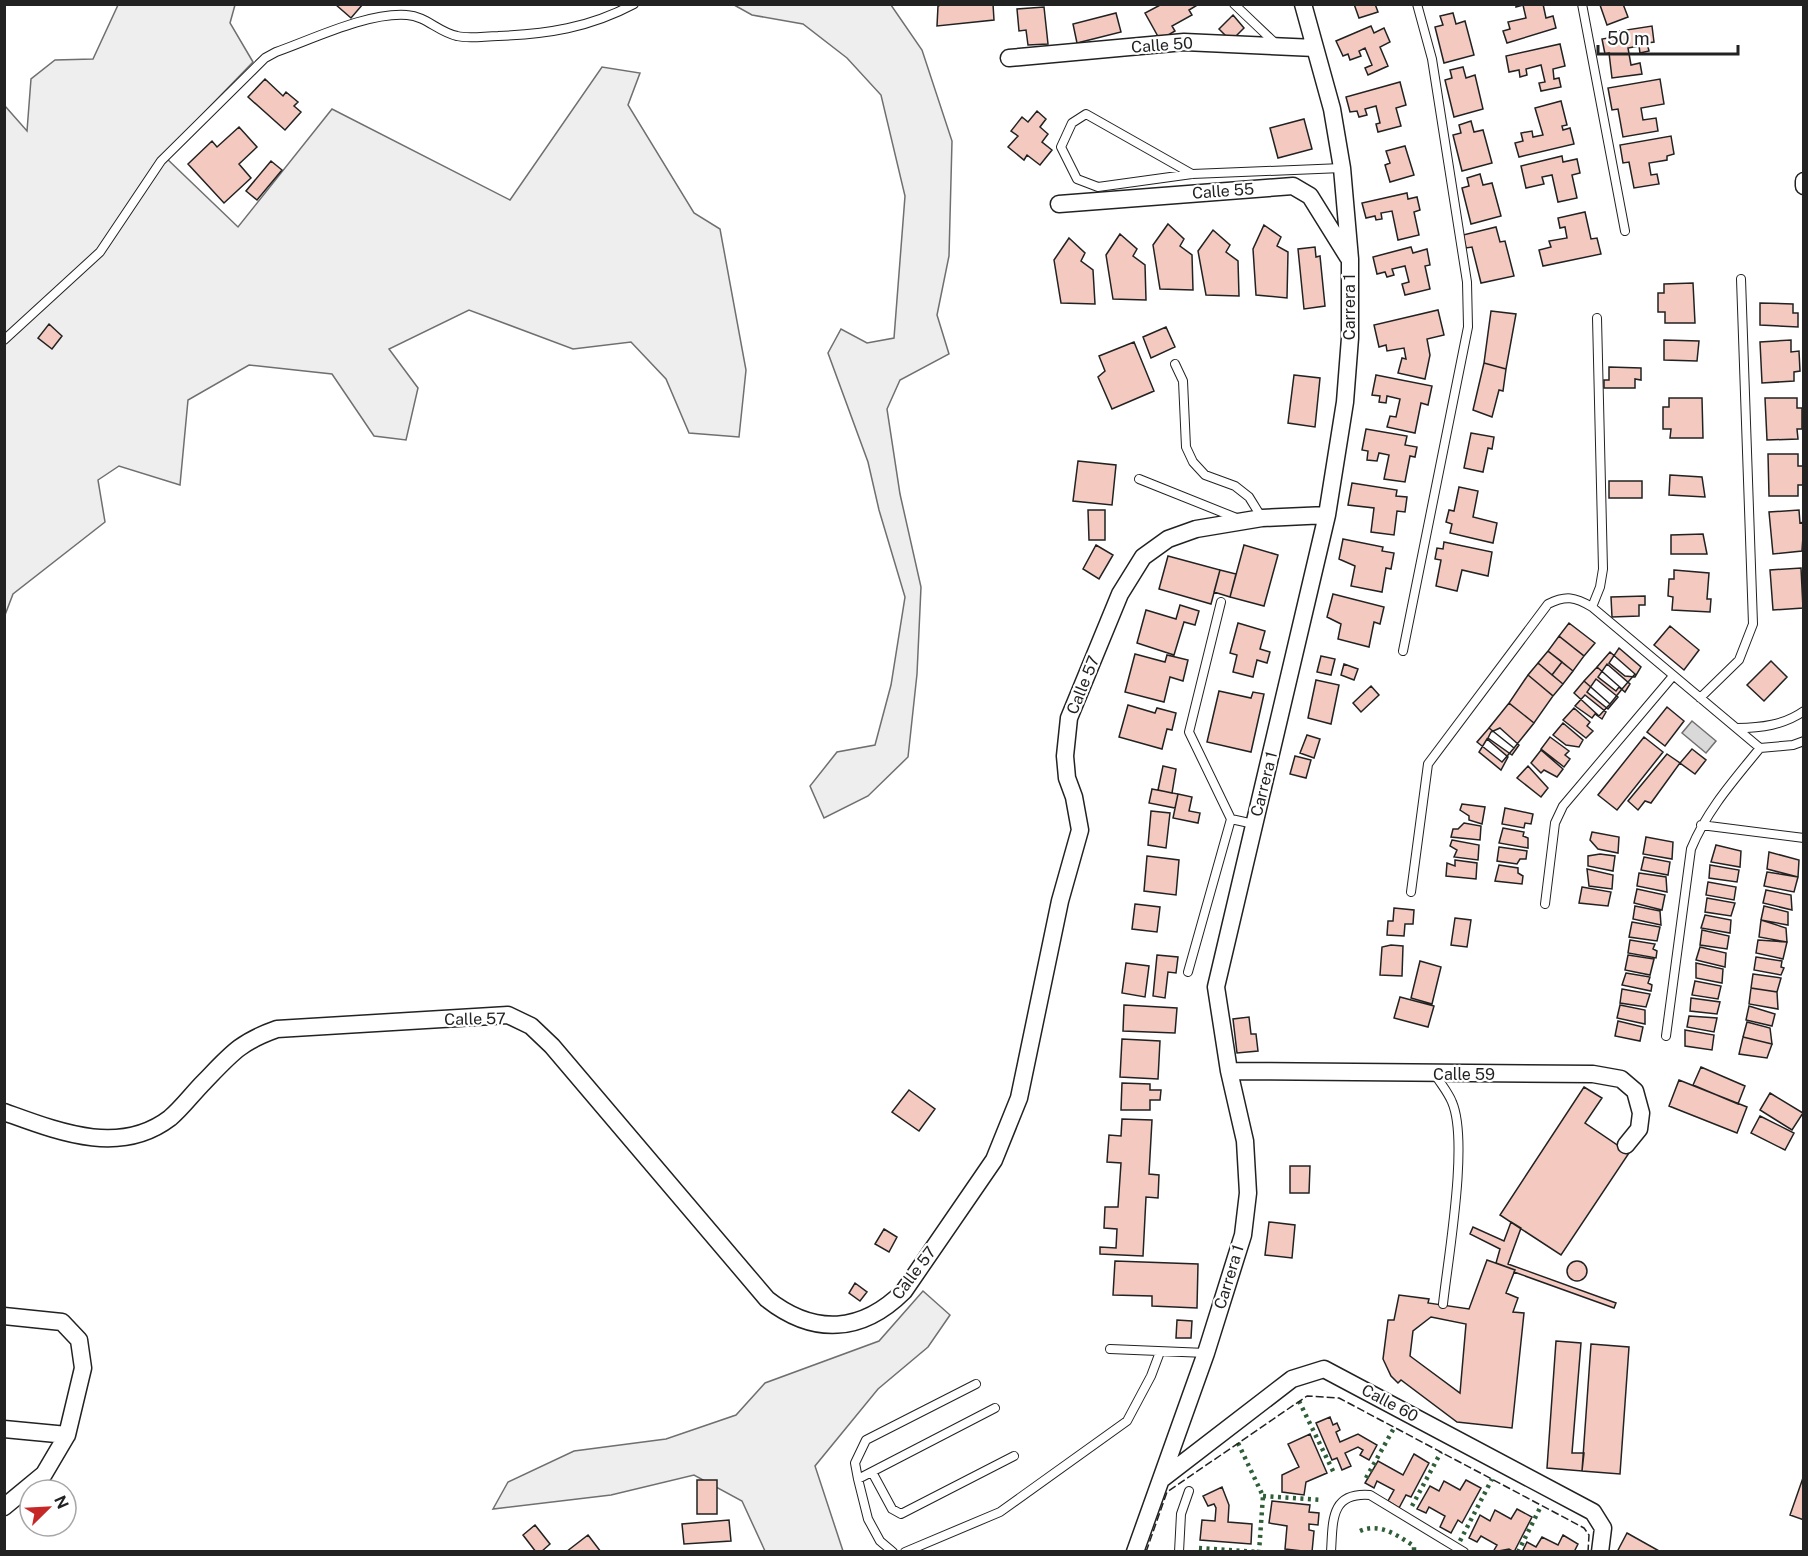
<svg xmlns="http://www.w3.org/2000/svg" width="1808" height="1556" viewBox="0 0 1808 1556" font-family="'Public Sans',sans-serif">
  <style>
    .green { fill: #eee; stroke: #6f6f6f; stroke-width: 1.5 }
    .water { fill: #d9d9d9; stroke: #6f6f6f; stroke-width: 1.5 }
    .building { fill: #f3c9c0; stroke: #222; stroke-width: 1.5; fill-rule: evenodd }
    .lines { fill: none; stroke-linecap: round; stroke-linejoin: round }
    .lane-casing { stroke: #222; stroke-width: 10 }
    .street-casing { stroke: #222; stroke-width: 19 }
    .lane { stroke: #fff; stroke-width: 8 }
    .street { stroke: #fff; stroke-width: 16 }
    .hedge { stroke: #2f5e38; stroke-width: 4.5; stroke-dasharray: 3 4.5; stroke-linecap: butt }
    .fence { stroke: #222; stroke-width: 1.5; stroke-dasharray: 8 3; stroke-linecap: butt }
    .labels { text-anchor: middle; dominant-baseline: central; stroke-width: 4.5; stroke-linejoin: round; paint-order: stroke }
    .street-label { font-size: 16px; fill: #222; stroke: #fff }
  </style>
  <rect width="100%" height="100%" fill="#fff"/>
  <path class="green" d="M118 5H235L230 23 253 62 163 155 238 227 332 109 510 200 602 67 640 73 628 105 694 213 720 229 746 370 739 437 689 433 666 379 631 342 573 349 469 310 389 349 418 388 406 440 374 436 332 374 249 365 188 400 180 485 119 466 98 480 105 522 13 594 5 615V106L27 131 31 79 55 60 93 59Z
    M734 5H891L922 50 952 141 949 256 937 315 949 354 900 380 887 409 900 494 921 587 917 674 908 757 868 796 824 818 810 786 837 752 875 745 891 685 905 597 879 510 868 462 828 353 841 329 867 343 894 338 905 196 881 95 847 58 803 24 752 15Z
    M923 1291 950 1315 928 1347 878 1389 815 1466 843 1551H765L742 1501 694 1475 611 1495 493 1509 508 1482 574 1451 666 1439 736 1415 765 1383 879 1341Z"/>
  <path class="water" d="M1692 721 1716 741 1706 753 1682 733Z"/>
  <path class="building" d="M335 4H363L351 18Z
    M943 4H993L994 20 937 26 938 6Z
    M1162 4H1199L1189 10 1192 15 1172 26 1175 31 1160 40 1145 13Z
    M1354 4H1375L1378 12 1359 18Z
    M1516 4H1543L1546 18 1553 16 1556 28 1507 43 1503 31 1510 29 1508 22 1526 18 1523 5 1516 7Z
    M1595 4H1623L1628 17 1607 25 1600 5Z
    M1044 7 1048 44 1028 45 1026 30 1019 31 1017 9Z
    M1116 13 1121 32 1077 43 1073 24Z
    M1453 13 1456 24 1465 21 1474 55 1444 63 1435 27 1443 25 1440 16Z
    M1233 15 1244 28 1231 41 1219 29Z
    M1371 26 1374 33 1384 28 1390 42 1380 47 1388 66 1368 75 1365 68 1372 65 1365 48 1359 51 1361 56 1350 60 1348 54 1343 56 1336 41Z
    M1652 26 1654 42 1647 43 1649 51 1640 53 1639 46 1628 48 1631 65 1640 63 1642 74 1612 78 1609 53 1605 54 1602 39 1614 37 1613 32Z
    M1560 44 1565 66 1553 69 1554 79 1559 78 1561 87 1541 91 1539 83 1545 82 1541 65 1526 69 1527 75 1520 77 1519 70 1509 72 1506 56Z
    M1463 67 1466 78 1475 75 1483 109 1454 117 1445 80 1452 78 1450 70Z
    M265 79 283 96 286 92 298 102 294 106 301 112 285 130 248 97Z
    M1660 79 1664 104 1641 108 1643 120 1656 118 1658 131 1623 137 1618 109 1612 110 1608 88Z
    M1400 82 1406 105 1396 108 1401 126 1378 132 1376 124 1380 123 1376 106 1365 109 1367 115 1359 117 1357 111 1350 112 1346 97Z
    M1561 101 1567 125 1562 126 1563 130 1570 128 1574 144 1519 157 1515 143 1523 141 1521 133 1532 131 1533 137 1543 135 1535 108Z
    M1037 111 1046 119 1040 127 1048 134 1042 142 1052 150 1040 165 1027 155 1024 160 1008 147 1018 136 1011 131 1022 117 1028 122Z
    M1304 119 1312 149 1278 158 1270 128Z
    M1471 121 1474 132 1483 130 1492 163 1462 171 1453 135 1461 133 1459 125Z
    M239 127 257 147 239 164 251 178 224 203 188 164 212 141 217 147Z
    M1671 136 1674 154 1667 156V160L1649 163 1651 175 1657 174 1659 184 1634 188 1629 162 1623 163 1620 145Z
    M1405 146 1414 175 1390 182 1385 165 1390 163 1386 151Z
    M1562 156 1563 162 1577 159 1580 173 1572 175 1577 198 1558 202 1552 175 1542 177 1544 184 1526 188 1521 166Z
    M271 161 282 170 257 200 246 191Z
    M1480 174 1483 185 1492 183 1501 216 1471 224 1462 188 1469 186 1467 178Z
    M1407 193 1408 199 1417 197 1420 210 1414 212 1419 235 1398 240 1392 211 1381 213 1382 219 1376 220 1375 216 1366 218 1362 203Z
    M1585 212 1591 239 1597 238 1601 254 1543 266 1539 250 1551 247 1549 241 1567 238 1565 227 1560 228 1558 218Z
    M1168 224 1184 239 1180 246 1192 255 1193 290 1160 289 1153 245Z
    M1264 225 1281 237 1277 246 1288 252 1287 298 1256 295 1253 249Z
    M1496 227 1500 242 1505 241 1514 276 1481 283 1472 247 1466 248 1463 235Z
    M1213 230 1230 245 1226 252 1238 261 1239 296 1206 295 1198 251Z
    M1120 234 1137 249 1133 256 1145 265 1146 300 1113 299 1106 255Z
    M1069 238 1085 253 1081 261 1093 270 1095 304 1061 303 1054 260Z
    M1315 247 1316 257 1320 256 1325 306 1304 309 1298 249Z
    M1411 247 1413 253 1427 249 1430 265 1425 266 1430 289 1405 295 1402 284 1409 282 1405 266 1392 269 1394 275 1387 277 1385 272 1377 274 1373 257Z
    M1693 283 1695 323H1665V312H1658V293H1664V284Z
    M1760 303 1793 304V313H1798V327L1760 325Z
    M1438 310 1444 335 1427 339 1430 355 1425 379 1398 373 1402 358 1406 359 1404 348 1387 351 1386 345 1379 347 1374 325Z
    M1491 311 1516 314 1506 369 1484 363Z
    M49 324 62 336 52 349 38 338Z
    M1166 327 1175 347 1151 358 1143 337Z
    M1664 340 1699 341 1697 361 1664 360Z
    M1791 340V352L1799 351 1800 371 1794 372V381L1762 383 1760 342Z
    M1134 342 1154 391 1112 409 1098 377 1105 371 1099 356Z
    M1484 363 1506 369 1503 391 1499 390 1492 417 1473 410Z
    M1609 367 1641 368V380L1635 379V388H1604V380H1609Z
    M1294 375 1320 378 1315 427 1288 423Z
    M1376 375 1432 386 1428 405 1421 403 1415 433 1387 427 1390 416 1396 417 1400 399 1387 396 1386 403 1379 402 1380 396 1372 395Z
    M1669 398H1702L1703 438H1670L1671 429H1663V407H1669Z
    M1765 398H1797V408H1802V429H1797L1798 439 1767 440Z
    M1366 429 1407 436 1405 445 1417 447 1415 457 1410 456 1405 482 1384 479 1389 455 1379 453 1377 461 1367 460 1368 451 1362 450Z
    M1471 433 1494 437 1492 449 1488 448 1483 472 1464 468Z
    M1768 454H1798V466H1804V485H1798V496H1769Z
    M1078 461 1116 465 1112 505 1073 501Z
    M1670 475 1702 477 1705 497 1669 495Z
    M1609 481H1642V498H1609Z
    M1352 483 1397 490 1396 496 1407 497 1405 512 1397 511 1394 535 1371 532 1374 508 1348 505Z
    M1459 487 1478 491 1473 517 1497 523 1493 543 1450 533 1452 524 1446 522 1449 510 1454 511Z
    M1088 510H1105V540H1089Z
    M1799 510 1800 523 1804 522 1802 551 1773 554 1769 512Z
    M1703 534 1707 554H1671V535Z
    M1343 539 1383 547 1382 551 1394 553 1391 569 1386 568 1382 592 1351 586 1355 566 1339 559Z
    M1444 542 1492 552 1488 576 1462 570 1457 591 1436 586 1441 560 1435 559 1437 548 1443 549Z
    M1096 545 1113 555 1099 579 1083 569Z
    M1244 545 1278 555 1264 606 1230 597Z
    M1168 556 1220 570 1211 604 1159 589Z
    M1801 568 1803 608 1773 610 1770 570Z
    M1220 570 1236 574 1230 597 1214 592Z
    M1674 570 1709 573 1707 599H1711L1710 612 1672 610 1673 597 1668 596 1669 579H1674Z
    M1333 594 1384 607 1380 624 1374 622 1369 647 1338 639 1341 624 1327 617Z
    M1645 596V605H1639V616L1612 617 1611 597Z
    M1180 605 1199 611 1195 625 1184 622 1174 655 1137 643 1146 610 1176 619Z
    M1238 623 1265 631 1260 649 1270 652 1267 663 1257 660 1253 677 1233 672 1237 655 1230 653Z
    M1569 623 1595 643 1584 656 1559 636Z
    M1670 626 1699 650 1684 670 1654 645Z
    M1559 636 1584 656 1573 671 1548 651Z
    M1619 648 1641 667 1635 677 1625 676 1609 663Z
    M1548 651 1562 662 1552 675 1538 663Z
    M1610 652 1635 674 1622 689 1597 667Z
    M1135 654 1165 662 1167 655 1188 660 1183 681 1170 677 1164 702 1125 692Z
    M1321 656 1335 659 1331 675 1317 672Z
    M1771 661 1787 677 1764 701 1747 685Z
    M1562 662 1573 671 1563 684 1552 675Z
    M1538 663 1563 684 1553 696 1528 675Z
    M1344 664 1358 669 1354 680 1341 675Z
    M1607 664 1630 684 1625 692 1619 687 1616 691 1598 677Z
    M1597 667 1622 689 1610 704 1584 681Z
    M1528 675 1553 696 1534 723 1509 703Z
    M1596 679 1618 697 1608 709 1587 692Z
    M1316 680 1339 685 1331 724 1308 718Z
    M1584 681 1610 704 1599 716 1574 693Z
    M1371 686 1379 695 1361 712 1353 703Z
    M1219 691 1251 698 1253 692 1264 694 1251 752 1207 742Z
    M1585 695 1606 712 1602 719 1595 714 1592 718 1575 706Z
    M1509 703 1534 723 1514 748 1489 728Z
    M1128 705 1155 713 1157 708 1176 713 1172 730 1167 729 1162 749 1119 737Z
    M1667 707 1684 721 1665 746 1647 732Z
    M1574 708 1590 722 1587 726 1593 731 1586 738 1563 720Z
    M1563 723 1583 740 1579 747 1566 745 1553 735Z
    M1489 728 1514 748 1502 762 1477 742Z
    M1500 728 1519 745 1512 755 1488 738 1491 732Z
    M1307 735 1320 739 1314 758 1300 753Z
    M1550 737 1569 751 1565 755 1570 759 1564 767 1541 749Z
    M1644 737 1663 752 1617 810 1598 795Z
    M1487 739 1508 757 1501 770 1479 752Z
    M1692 749 1706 760 1695 774 1680 763Z
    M1541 750 1563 769 1557 777 1544 770 1541 773 1531 763Z
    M1667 754 1680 763 1651 803 1645 801 1638 810 1628 801Z
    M1295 756 1311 760 1306 778 1290 774Z
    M1163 766 1176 769 1172 793 1158 790Z
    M1528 766 1548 788 1541 797 1517 778Z
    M1152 789 1178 794 1175 808 1149 803Z
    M1178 794 1192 797 1189 811 1200 813 1198 823 1173 818Z
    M1462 804 1485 807 1482 824 1469 820V816L1460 810Z
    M1505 808 1533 814 1531 824 1525 823 1524 828 1502 824Z
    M1151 811 1170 813 1166 848 1148 845Z
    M1464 823 1481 826 1480 840 1451 837 1453 829H1458Z
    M1503 828 1524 832 1523 836 1528 838V848L1499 843Z
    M1592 832 1619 837 1618 853 1598 849 1590 840Z
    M1646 837 1673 842 1672 859 1643 854Z
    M1452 840 1479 845 1478 860 1454 857 1457 850 1450 846Z
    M1716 845 1741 851 1740 867 1711 862Z
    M1499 847 1527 851 1526 859H1520L1517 864 1497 861Z
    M1769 852 1799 860 1798 877 1767 869Z
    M1600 854 1615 856 1613 871 1588 866V856Z
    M1147 856 1179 860 1176 895 1144 891Z
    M1644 857 1670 862 1668 875 1641 870Z
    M1455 860 1477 863 1476 879 1446 876 1447 863 1455 866Z
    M1499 865 1518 868V873L1523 876 1522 884 1495 881Z
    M1710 865 1739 870 1737 882 1709 878Z
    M1587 869 1613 875 1612 889 1589 886Z
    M1767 872 1798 877 1794 892 1764 886Z
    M1639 873 1666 877 1667 892 1637 886Z
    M1708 882 1736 887 1734 900 1706 895Z
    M1582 887 1611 892 1608 906 1579 903Z
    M1637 889 1665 895 1662 910 1634 903Z
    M1766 890 1791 895 1792 910 1763 903Z
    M1707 898 1735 903 1731 916 1705 912Z
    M1135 904 1160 907 1157 932 1132 929Z
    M1635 906 1660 911 1661 925 1633 919Z
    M1764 906 1788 912V925L1761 920Z
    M1394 908 1414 910 1413 924H1405L1404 936 1387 935 1388 921H1393Z
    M1705 915 1731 920 1730 933 1701 928Z
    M1455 918 1471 920 1467 947 1451 945Z
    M1761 920 1786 928 1787 942 1759 937Z
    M1632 922 1660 927 1657 941 1629 937Z
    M1702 930 1729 936 1727 949 1700 945Z
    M1630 940 1655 944 1653 949 1657 951 1656 958 1628 953Z
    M1758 940 1787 942 1783 959 1756 953Z
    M1391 945 1403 946 1402 976 1380 975 1382 947Z
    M1700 947 1726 953 1725 967 1696 960Z
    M1157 955 1178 957 1176 973 1168 972 1165 998 1153 996Z
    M1628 955 1654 959 1650 975 1625 970Z
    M1756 957 1782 961 1781 967 1784 968 1781 975 1754 970Z
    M1420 961 1441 967 1432 1004 1411 998Z
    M1126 963 1149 966 1145 997 1122 993Z
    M1696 963 1723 969 1722 983 1696 978Z
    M1626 973 1650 977 1648 983 1652 985 1651 991 1622 985Z
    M1753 974 1781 978 1777 992 1751 988Z
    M1695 981 1721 986 1718 999 1692 995Z
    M1751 988 1777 992 1778 1009 1749 1004Z
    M1622 989 1650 994 1646 1007 1620 1003Z
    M1400 997 1434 1006 1428 1027 1394 1018Z
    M1691 998 1720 1002 1717 1014 1690 1011Z
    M1124 1005 1177 1008 1175 1033 1123 1031Z
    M1620 1005 1645 1010V1024L1617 1018Z
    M1749 1006 1775 1014 1772 1026 1746 1020Z
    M1689 1016 1717 1018 1714 1032 1687 1027Z
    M1249 1017 1251 1034H1256L1258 1051 1237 1053 1233 1019Z
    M1618 1021 1643 1027 1640 1041 1615 1036Z
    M1747 1022 1770 1028 1772 1044 1743 1037Z
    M1685 1030 1714 1035 1712 1050 1685 1046Z
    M1743 1037 1772 1044 1767 1058 1739 1054Z
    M1122 1039 1160 1041 1158 1079 1120 1077Z
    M1701 1067 1745 1086 1738 1104 1693 1085Z
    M1679 1080 1747 1107 1737 1133 1669 1106Z
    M1122 1083 1150 1084V1090H1161L1160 1100H1150V1110H1121Z
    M1584 1087 1602 1098 1585 1123 1629 1153 1561 1255 1500 1215Z
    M909 1090 935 1109 919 1131 892 1112Z
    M1770 1093 1803 1113 1792 1130 1760 1110Z
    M1760 1116 1794 1133 1785 1150 1751 1133Z
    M1122 1119 1152 1120 1149 1174 1159 1175 1158 1198 1146 1197 1143 1256 1100 1254V1247L1116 1248 1117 1229 1104 1228 1105 1207H1118L1121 1163 1107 1162 1109 1135 1121 1136Z
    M1290 1166H1310L1309 1193H1290Z
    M1269 1222 1295 1225 1292 1258 1265 1255Z
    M1511 1222 1521 1228 1508 1264 1616 1303 1614 1308 1514 1272 1515 1270 1496 1263 1500 1249 1470 1234 1473 1227 1504 1241Z
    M884 1229 897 1237 889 1252 875 1244Z
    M1487 1260 1515 1270 1506 1293 1518 1298 1513 1312 1524 1313 1512 1428 1457 1422 1401 1380 1398 1383 1391 1376 1383 1359 1388 1320H1394L1399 1295 1429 1299 1428 1303 1469 1309ZM1431 1317 1466 1324 1460 1393 1410 1356 1413 1331Z
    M1567 1271a10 10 0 1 1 20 0a10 10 0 1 1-20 0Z
    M1115 1261 1198 1264 1197 1308 1152 1306V1296L1113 1295Z
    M855 1283 867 1292 860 1301 849 1293Z
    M1177 1320 1192 1321 1191 1338H1176Z
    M1556 1341 1581 1343 1572 1453H1584L1582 1471 1547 1468Z
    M1591 1344 1629 1347 1620 1474 1582 1471Z
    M1330 1417 1333 1425 1337 1423 1340 1430 1336 1432 1340 1442 1358 1434 1377 1445 1369 1460 1360 1455 1363 1450 1358 1447 1345 1453 1351 1466 1342 1470 1337 1458 1332 1460 1316 1423Z
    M1310 1434 1327 1473 1306 1482 1304 1495 1282 1492V1475L1299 1467 1288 1444Z
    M1414 1454 1429 1463 1411 1497 1406 1495 1399 1508 1388 1501 1394 1490 1377 1481 1374 1488 1365 1483 1378 1461 1403 1475Z
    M1804 1475V1520L1790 1515Z
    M697 1480H717V1514H697Z
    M1466 1480 1481 1488 1462 1523 1458 1520 1451 1533 1440 1527 1445 1516 1429 1507 1426 1513 1417 1509 1430 1486 1439 1491 1444 1481 1460 1490Z
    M1222 1487 1229 1505 1228 1522 1252 1524 1251 1544 1200 1540 1202 1520 1215 1521 1216 1508 1214 1504 1208 1506 1203 1496Z
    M1272 1501 1310 1505 1309 1512 1319 1513 1318 1525 1309 1524V1530L1314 1531 1312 1552 1285 1549 1287 1526 1269 1523Z
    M1517 1509 1532 1517 1514 1552 1509 1549 1493 1552 1497 1545 1481 1536 1477 1542 1469 1538 1480 1515 1490 1521 1495 1510 1511 1519Z
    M729 1520 731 1541 684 1544 682 1524Z
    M535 1525 550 1544 541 1552H536L523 1535Z
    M1627 1533 1661 1552H1617Z
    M588 1535 601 1552H566Z
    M1563 1535 1578 1544 1574 1552H1522L1527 1542 1536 1547 1542 1537 1558 1545Z"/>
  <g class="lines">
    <g class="lane-casing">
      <path id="lane" d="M1234 4 1275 43
        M1582 4 1625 231
        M1192 174 1086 114 1072 123 1061 147 1077 179 1098 187 1192 174 1342 168
        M4 340 100 252 161 161 265 58 276 52C313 39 368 12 407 15 426 16 438 32 457 36 469 39 485 36 498 36 547 34 589 28 634 4
        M1175 364 1183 381 1186 447 1193 462 1205 475 1235 486 1249 497 1262 518
        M1139 479 1239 519
        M1592 607 1600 587 1603 569 1597 318
        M1403 651 1468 327 1467 282 1432 59 1417 4
        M1700 698 1739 660 1753 624 1741 279
        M1737 728C1761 728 1784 725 1804 711
        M1231 819 1254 824
        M1701 825 1804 838
        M1411 892 1428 764 1548 604C1566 595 1575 597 1592 607L1760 748 1793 745 1804 741
        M1545 904 1555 823 1563 806 1673 676
        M1188 972 1231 819 1189 732 1221 602
        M1666 1036 1691 849C1707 810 1734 780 1760 748
        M1435 1074C1440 1083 1448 1092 1452 1102 1469 1141 1448 1258 1443 1304
        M1110 1349 1206 1353
        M872 1472 892 1509 901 1514 1014 1456
        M858 1479 995 1408
        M893 1552 880 1541 868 1519 858 1479 855 1463 866 1440 976 1384
        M905 1552 1000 1512 1127 1421 1151 1376 1160 1352
        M1179 1552 1181 1514 1189 1491
        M1331 1552C1333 1521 1330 1492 1370 1495L1464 1552"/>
    </g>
    <g class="street-casing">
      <path id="street" d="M1009 58 1184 42 1315 48
        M1804 181V186
        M1059 204 1293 186 1310 196 1348 257
        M1229 1071 1593 1074 1621 1079 1635 1091 1641 1113 1639 1129 1626 1145
        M4 1112C57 1131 119 1157 170 1118 182 1108 193 1093 204 1082 231 1054 240 1042 277 1029L508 1015 531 1026 552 1046 767 1299C814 1336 862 1333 904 1291L994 1160 1019 1098 1060 901 1080 830 1074 797 1067 778 1065 756 1069 718 1120 594 1143 557 1168 539 1196 529 1262 518 1327 515
        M4 1316 62 1322 79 1340 83 1368 67 1435 44 1474 4 1507
        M4 1429 67 1435
        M1162 1479 1292 1379 1324 1369 1593 1512 1603 1528 1600 1552
        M1135 1552 1206 1353 1243 1235 1248 1193 1245 1141 1229 1071 1216 987 1327 515 1345 402 1350 338V259L1342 168 1332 109 1303 4"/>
    </g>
    <use href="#lane" class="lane"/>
    <use href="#street" class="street"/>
    <path class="hedge" d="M1299 1401 1334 1473
      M1238 1443 1263 1496 1259 1552
      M1366 1478 1394 1428
      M1263 1496 1321 1500
      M1412 1506 1441 1452
      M1360 1531C1380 1522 1398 1536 1414 1546V1552
      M1460 1541 1492 1479
      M1199 1548 1259 1552
      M1518 1552 1541 1506"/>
    <path class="fence" d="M1146 1552 1167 1492 1307 1396 1339 1398 1584 1528 1589 1535 1588 1552"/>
  </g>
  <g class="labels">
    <g class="street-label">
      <text transform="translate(1162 45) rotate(-4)">Calle 50</text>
      <text transform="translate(1223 191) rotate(-4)">Calle 55</text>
      <text transform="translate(1349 307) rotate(-90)">Carrera 1</text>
      <text transform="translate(1083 685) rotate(-68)">Calle 57</text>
      <text transform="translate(1264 784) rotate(-76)">Carrera 1</text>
      <text transform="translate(475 1019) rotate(-1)">Calle 57</text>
      <text x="1464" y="1074">Calle 59</text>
      <text transform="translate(914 1273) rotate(-53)">Calle 57</text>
      <text transform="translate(1229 1277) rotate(-73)">Carrera 1</text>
      <text transform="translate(1390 1403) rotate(28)">Calle 60</text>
    </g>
  </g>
  <rect width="1808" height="1556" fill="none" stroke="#222222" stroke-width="12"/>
  <g transform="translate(48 1508) rotate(66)"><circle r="28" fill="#ffffff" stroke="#a7a7a7" stroke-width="1.5"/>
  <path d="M0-4.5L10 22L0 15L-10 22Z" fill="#c62828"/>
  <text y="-9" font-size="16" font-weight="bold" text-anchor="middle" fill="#222222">N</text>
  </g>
  <path d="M1598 45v9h140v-9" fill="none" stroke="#222222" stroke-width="3"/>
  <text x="1607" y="45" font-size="18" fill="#222222" stroke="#ffffff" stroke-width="4.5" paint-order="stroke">50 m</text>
</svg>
